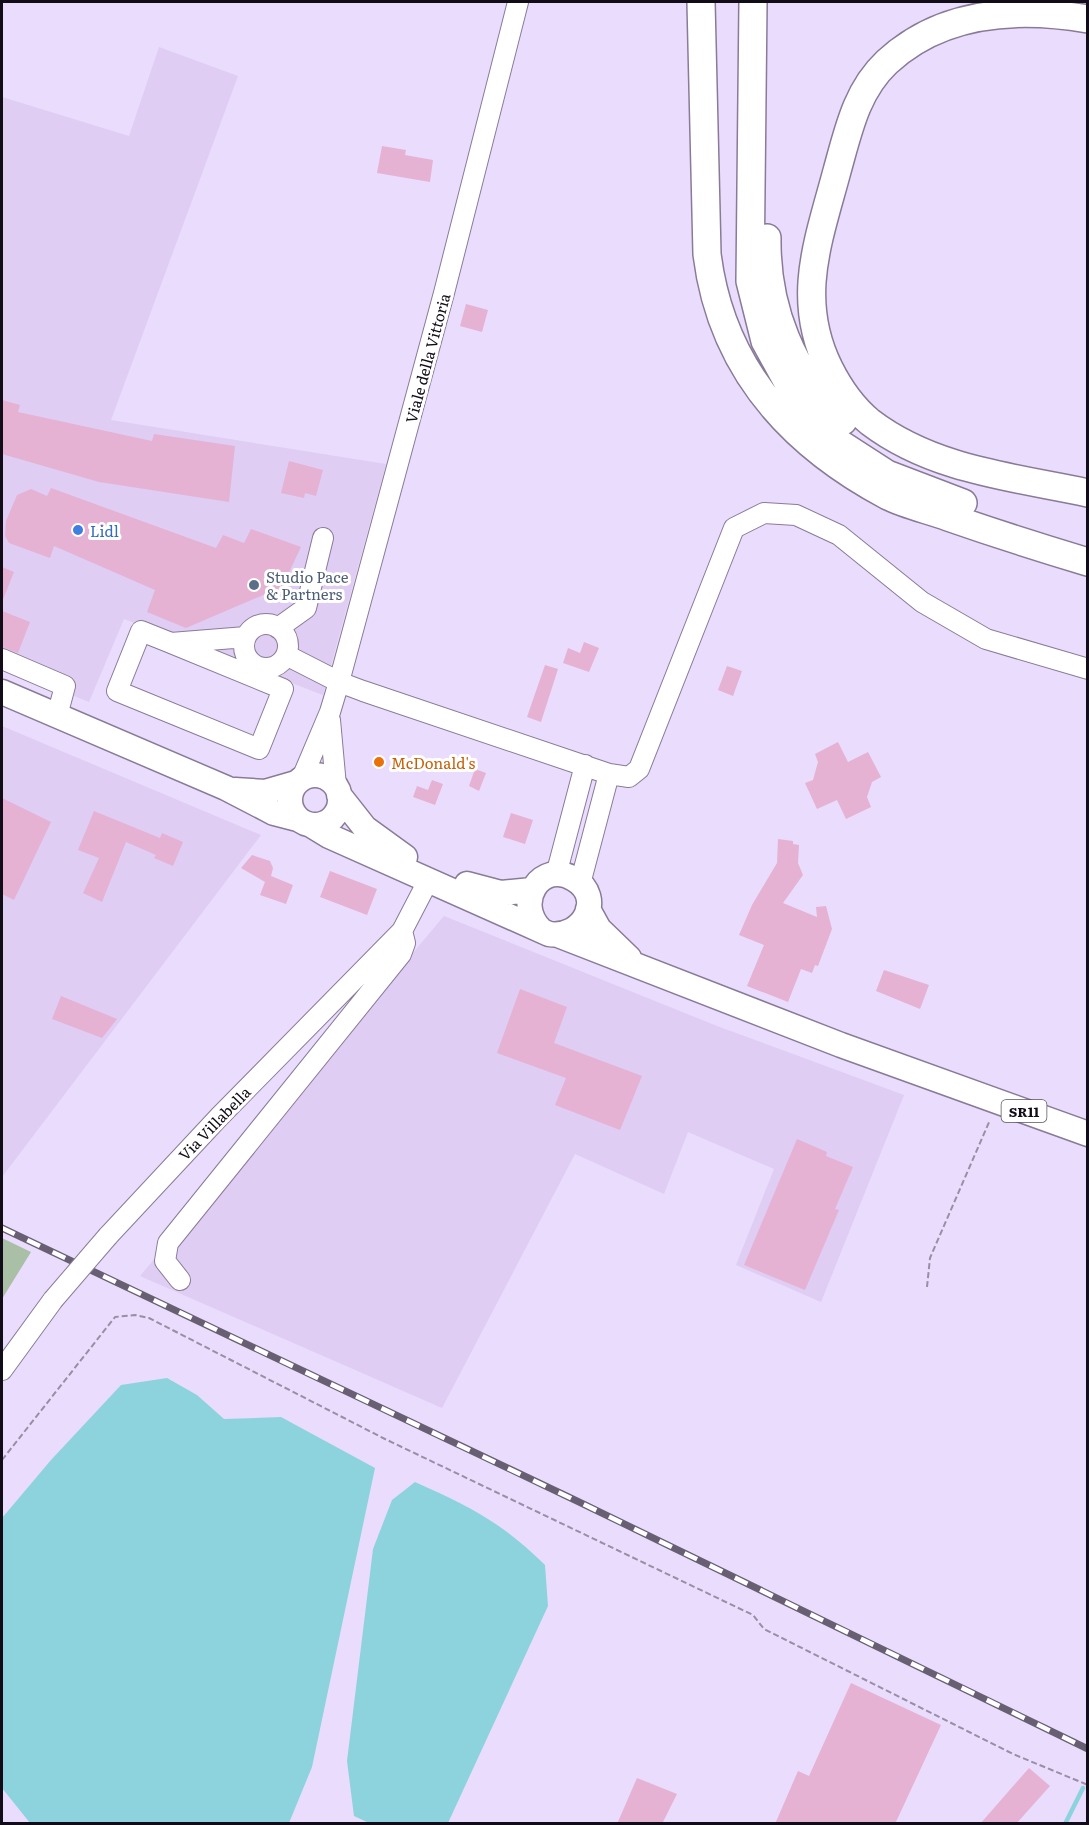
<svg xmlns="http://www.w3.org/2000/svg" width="1089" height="1825" viewBox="0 0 1089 1825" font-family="Literata,serif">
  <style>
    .built { fill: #dfcdf4 }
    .green { fill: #a9c0a6 }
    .water { fill: #8cd3dd }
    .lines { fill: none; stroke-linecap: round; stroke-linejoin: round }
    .stream { stroke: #8cd3dd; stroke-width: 4.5 }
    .building { fill: #e5b2d3 }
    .minor-casing { stroke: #897b98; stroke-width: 22 }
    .major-casing { stroke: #897b98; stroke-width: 27 }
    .highway-casing { stroke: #897b98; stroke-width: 30 }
    .path { stroke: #988ea6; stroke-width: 2; stroke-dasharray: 6 3; stroke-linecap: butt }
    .minor { stroke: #fff; stroke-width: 20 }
    .major { stroke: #fff; stroke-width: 24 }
    .highway { stroke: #fff; stroke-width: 27 }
    .rail-casing { stroke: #685f73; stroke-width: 7 }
    .rail { stroke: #fff; stroke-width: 4.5; stroke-dasharray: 14; stroke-linecap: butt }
    .minor-bridge-casing { stroke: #897b98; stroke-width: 22; stroke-linecap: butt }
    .minor-bridge { stroke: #fff; stroke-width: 20 }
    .shop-dot { fill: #3f7fe0; stroke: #fff; stroke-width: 2 }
    .service-dot { fill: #5c6f8a; stroke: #fff; stroke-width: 2 }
    .food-dot { fill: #e8710a; stroke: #fff; stroke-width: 2 }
    .labels { text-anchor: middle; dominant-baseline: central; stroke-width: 6; stroke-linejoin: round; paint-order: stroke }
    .shield { fill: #fff; stroke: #58555d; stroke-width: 1.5 }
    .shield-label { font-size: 14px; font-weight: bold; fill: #110c17 }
    .street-label { font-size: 15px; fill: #110c17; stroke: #fff }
    .shop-label { font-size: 15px; fill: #366cbe; stroke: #fff; text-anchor: start }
    .service-label { font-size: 15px; fill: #4e5e75; stroke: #fff; text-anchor: start }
    .food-label { font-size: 15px; fill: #c56008; stroke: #fff; text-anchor: start }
  </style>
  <rect width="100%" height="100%" fill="#eadcfc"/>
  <path class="built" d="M159 47 238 76 111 420 386 464 323 695 124 619 89 702 2 666V97L129 136Z
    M2 726 261 835 2 1177Z
    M444 916 717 1026 904 1095 821 1302 736 1265 774 1169 688 1132 664 1194 575 1154 442 1408 140 1276Z"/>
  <path class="green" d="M2 1238 31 1252 2 1299Z"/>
  <path class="water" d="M167 1378 197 1395 224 1419 281 1417 375 1468 312 1767 289 1823H30L2 1788V1518L51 1460 121 1385Z
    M415 1482C471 1507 501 1522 545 1565L548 1606 448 1823H369L354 1816 347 1761 373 1549 392 1500Z"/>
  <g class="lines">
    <path class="stream" d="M1065 1824 1083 1788"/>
  </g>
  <path class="building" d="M382 146 406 150 405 155 433 160 430 182 377 173Z
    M466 304 488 310 482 332 460 326Z
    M2 400 20 405 18 412 152 441 154 434 235 446 229 502 99 482 2 454Z
    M289 461 323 470 316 496 305 493 304 498 281 493Z
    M51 488 216 548 223 535 244 543 251 529 301 547 282 587 186 628 147 612 155 590 54 546 50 558 9 543 5 536 6 521 17 495 31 489 47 496Z
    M2 567 14 572 2 602Z
    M2 611 30 622 18 653 2 647Z
    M584 642 599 648 589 672 563 663 568 648 580 653Z
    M545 665 558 669 541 722 527 717Z
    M727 666 742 671 733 696 718 690Z
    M838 742 848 762 868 752 881 777 872 782 867 797 871 807 846 819 837 800 817 809 805 783 813 780 818 762 815 754Z
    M475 769 486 773 479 791 469 786Z
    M432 780 443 784 435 805 413 797 417 786 428 790Z
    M2 798 51 822 14 900 2 894Z
    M94 811 160 838 162 833 183 842 173 866 154 858 156 855 126 842 102 902 83 893 99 858 78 850Z
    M511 813 533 820 525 844 503 837Z
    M778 839 793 841V844L799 845 798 863 803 875 783 903 817 917 816 907 826 906 832 929 818 966 815 965 812 973 801 969 788 1002 747 986 764 945 739 935 752 905 777 863Z
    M252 855 270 861 273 868 271 876 293 885 286 904 260 895 265 882 241 868Z
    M330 871 377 889 367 915 320 897Z
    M884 970 929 985 920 1009 876 991Z
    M520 989 567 1007 554 1043 642 1076 620 1130 555 1105 566 1078 497 1053Z
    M61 996 117 1019 102 1038 52 1019Z
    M797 1139 827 1152 826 1156 853 1167 835 1209 839 1210 805 1290 744 1265Z
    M851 1683 941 1725 895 1824H775L798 1771 809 1776Z
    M1029 1768 1050 1786 1016 1824H980Z
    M637 1778 677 1794 662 1824H617Z"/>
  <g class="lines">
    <g class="minor-casing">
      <path id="minor" d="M244 646a22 22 0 1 1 44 0a22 22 0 1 1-44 0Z
        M278 628 306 608 323 538
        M171 643 283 689 259 749 117 691 141 631 171 643 246 637
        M286 655 339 682 363 691 609 774 629 777 639 769 734 528 764 513 796 515 839 535 922 602 986 639 1088 669
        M2 659 65 686 57 716
        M330 720 336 786
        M302 778 330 712 339 682 444 293 518 2
        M556 875 585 765
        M580 884 609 774
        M108 1236 219 1117 402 931 429 879
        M180 1280 165 1261 168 1243 401 954 405 943 402 931
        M2 1370 53 1300"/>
    </g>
    <g class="major-casing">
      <path id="major" d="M2 692 226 788 274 813 297 819
        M290 800a25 25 0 1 1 50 0a25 25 0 1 1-50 0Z
        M235 790 265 792 296 783
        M339 795 365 828 405 857
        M311 825 329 836 549 934C584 939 605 897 574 879 541 859 513 903 541 930
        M467 884 501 893 532 890
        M588 909 599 929 629 958
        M558 935 841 1045 1088 1134"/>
    </g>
    <g class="highway-casing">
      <path id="highway" d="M701 2 707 254C721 367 790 444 888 496 906 505 929 510 948 517 994 533 1041 548 1088 562
        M753 2 750 281 765 341 798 401 836 441 887 474 963 503
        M1088 19C1018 7 942 11 887 62 856 91 848 132 837 171 818 242 795 299 829 368 839 388 853 408 870 422 933 470 1013 477 1088 493
        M767 238C766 308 792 373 843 421"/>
    </g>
    <path class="path" d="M927 1287 930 1258 990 1120
      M2 1460 115 1317 135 1315 149 1318 385 1439 753 1615 764 1629 1013 1754 1088 1785"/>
    <use href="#minor" class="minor"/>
    <use href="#major" class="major"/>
    <use href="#highway" class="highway"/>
    <g class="rail-casing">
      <path id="rail" d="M2 1228 577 1501 1088 1749"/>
    </g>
    <use href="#rail" class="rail"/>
    <g class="minor-bridge-casing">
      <path id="minor-bridge" d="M53 1300 108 1236"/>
    </g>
    <use href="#minor-bridge" class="minor-bridge"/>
  </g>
  <circle class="shop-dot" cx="78" cy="530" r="6"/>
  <circle class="service-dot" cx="254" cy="585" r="6"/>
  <circle class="food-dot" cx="379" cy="762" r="6"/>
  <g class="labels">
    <rect class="shield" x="1001.5" y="1100" width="45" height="22" rx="4.5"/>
    <g class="shield-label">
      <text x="1024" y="1111">SR11</text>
    </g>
    <g class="street-label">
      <text transform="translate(427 358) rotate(-75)">Viale della Vittoria</text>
      <text transform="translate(214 1123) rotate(-46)">Via Villabella</text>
    </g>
    <g class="shop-label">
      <text x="90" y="530">Lidl</text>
    </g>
    <g class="service-label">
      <text x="266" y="576">Studio Pace<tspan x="266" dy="17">&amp; Partners</tspan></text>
    </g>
    <g class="food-label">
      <text x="391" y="762">McDonald's</text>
    </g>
  </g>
  <rect width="1089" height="1825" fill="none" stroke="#110c17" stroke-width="6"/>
</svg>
